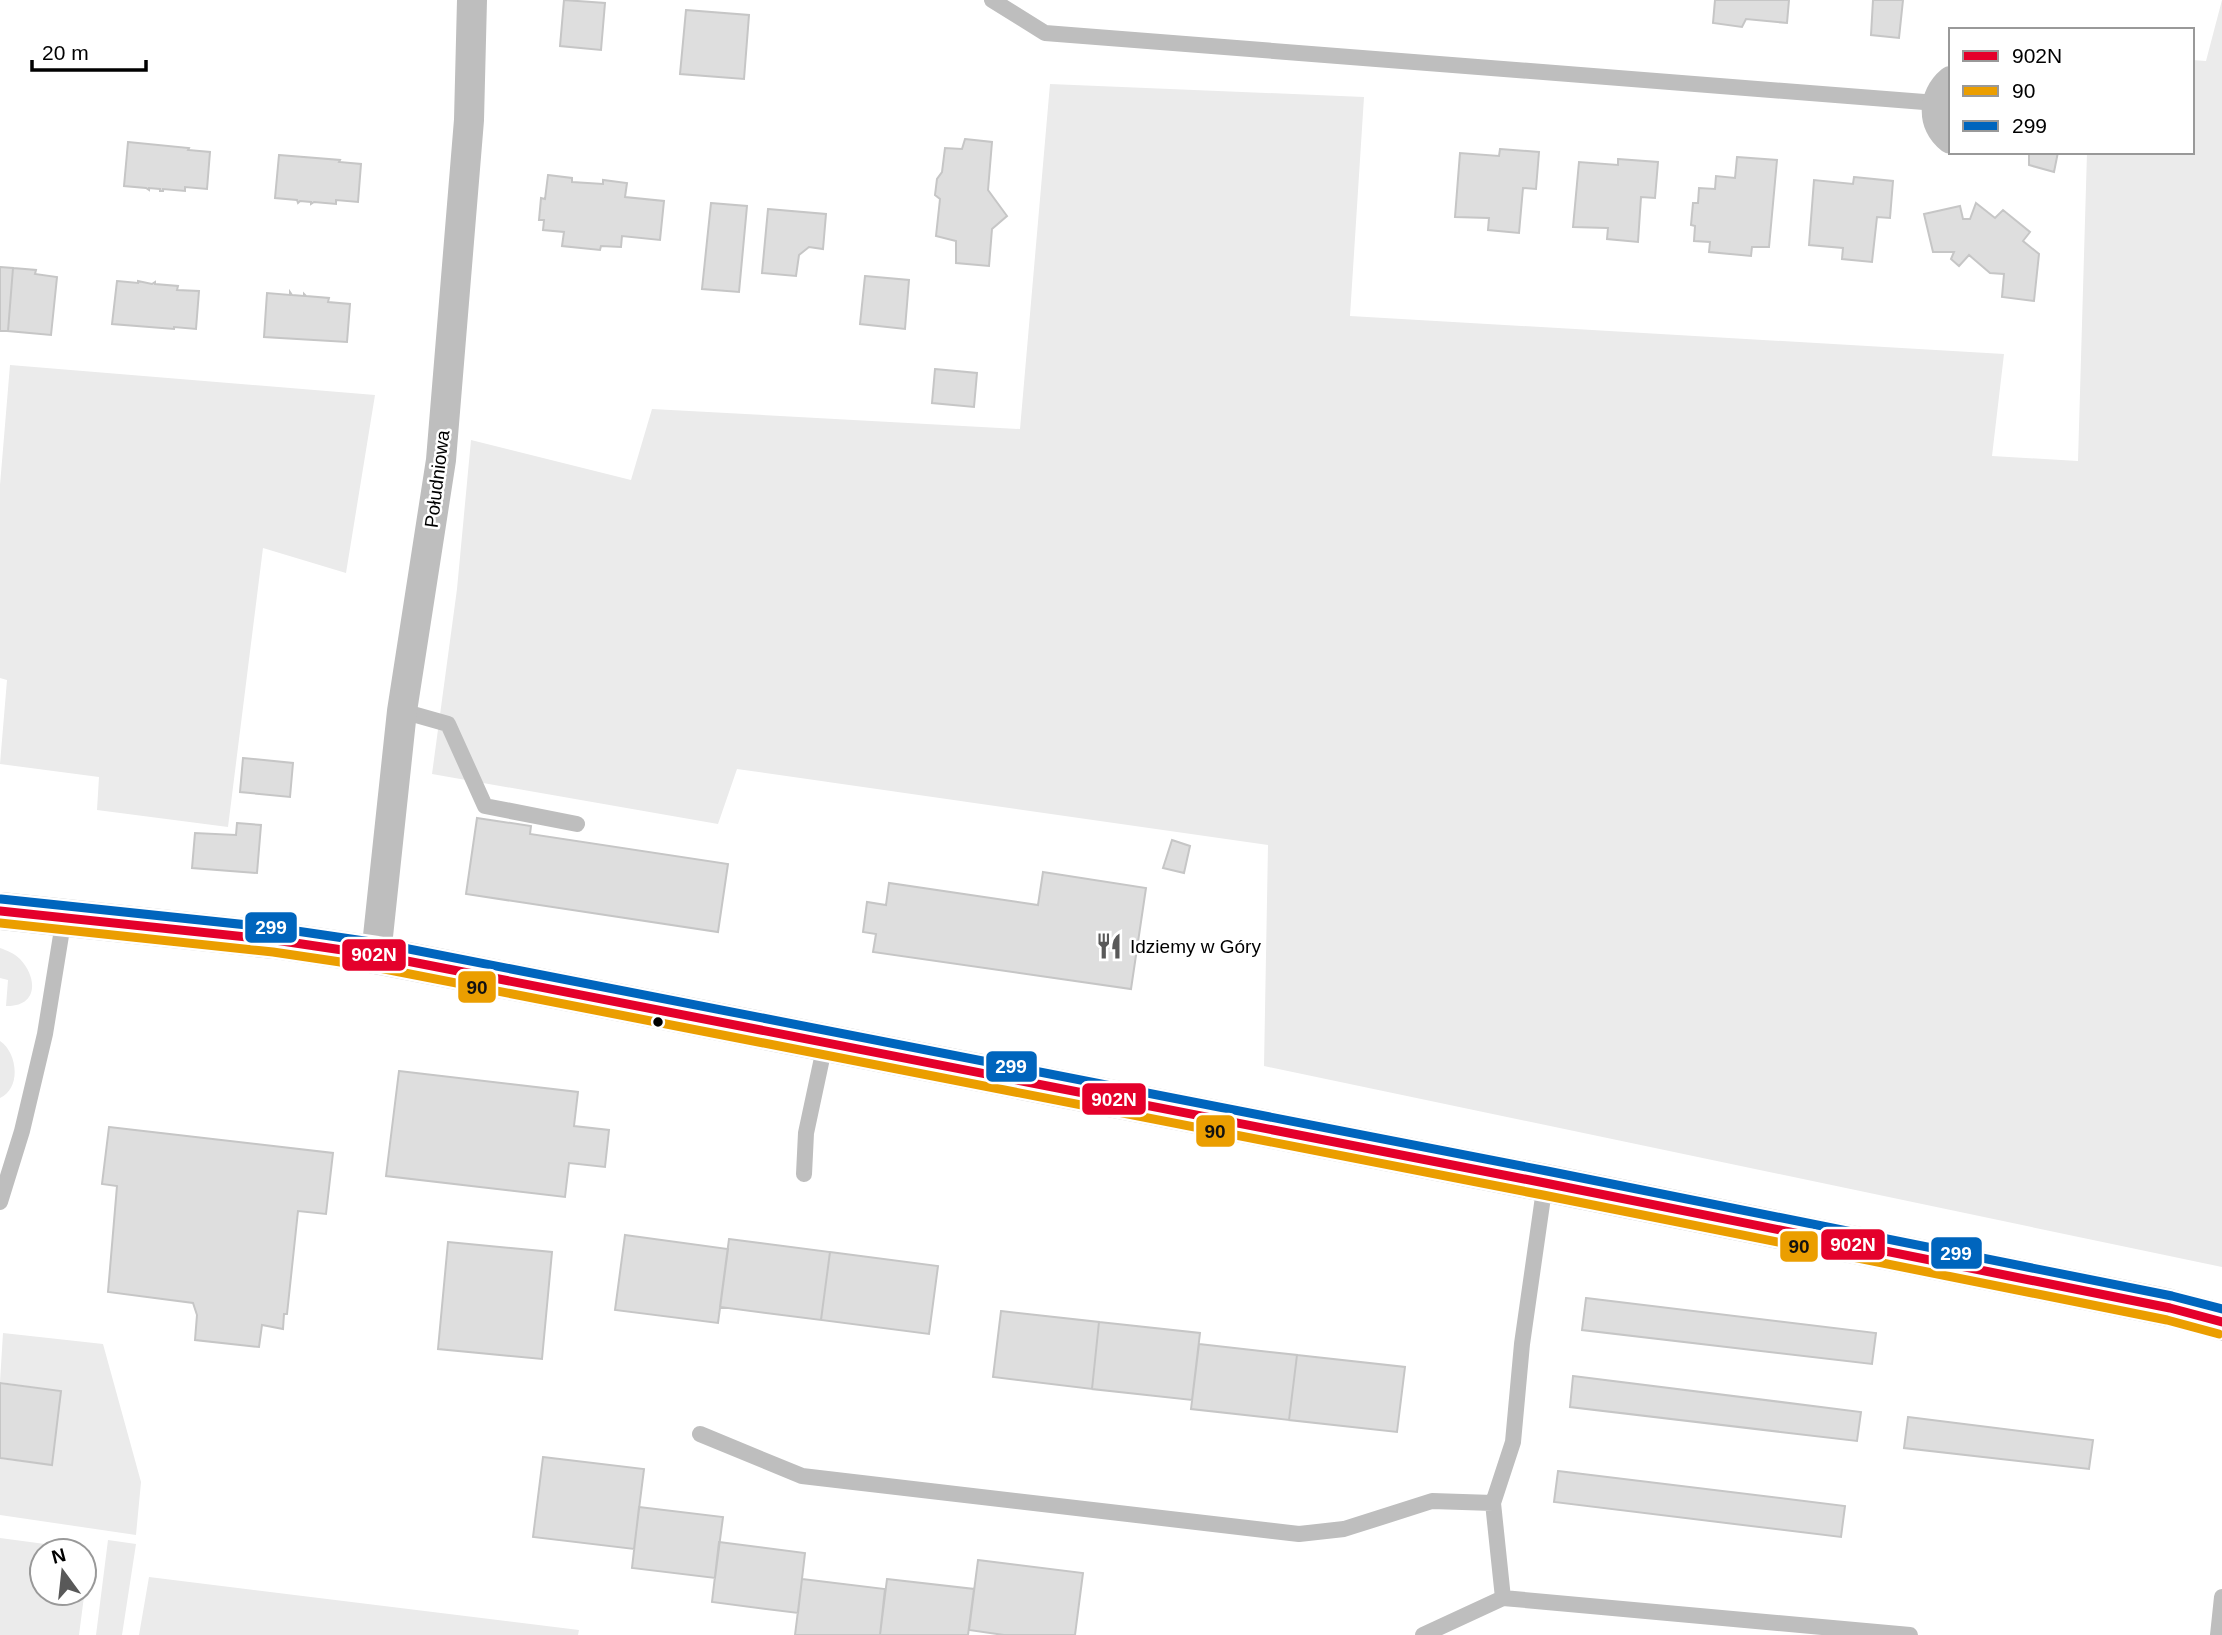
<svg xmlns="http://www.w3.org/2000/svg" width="2222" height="1635" viewBox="0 0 2222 1635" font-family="Arial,sans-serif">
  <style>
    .green { fill: #ebebeb; fill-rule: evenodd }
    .building { fill: #dedede; stroke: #c6c6c6; stroke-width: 2 }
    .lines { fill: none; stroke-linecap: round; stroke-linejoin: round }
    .service { stroke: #bebebe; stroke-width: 16 }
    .minor { stroke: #bebebe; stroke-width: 30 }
    .tertiary { stroke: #bebebe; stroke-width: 38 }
    .bus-1-casing { stroke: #fff; stroke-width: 14 }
    .bus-2-casing { stroke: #fff; stroke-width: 14 }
    .bus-3-casing { stroke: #fff; stroke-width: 14 }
    .bus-1 { stroke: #e4002b; stroke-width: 9 }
    .bus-2 { stroke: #eb9e00; stroke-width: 9 }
    .bus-3 { stroke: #0065bd; stroke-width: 9 }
    .bus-dot { fill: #000; stroke: #fff; stroke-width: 2.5 }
    .labels { text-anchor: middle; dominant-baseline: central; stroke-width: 5; stroke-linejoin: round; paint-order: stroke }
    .street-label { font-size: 19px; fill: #000; stroke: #fff }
    .poi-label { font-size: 19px; fill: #000; stroke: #fff; text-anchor: start }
    .line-badge { stroke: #fff; stroke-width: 2.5 }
    .badge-label { font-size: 19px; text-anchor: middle; font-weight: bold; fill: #fff }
    .pale-badge-label { font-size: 19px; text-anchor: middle; font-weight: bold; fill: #111 }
  </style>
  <rect width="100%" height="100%" fill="#fff"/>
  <path class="green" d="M2222 0V1267L1264 1066 1268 845 737 769 718 824 432 774 457 589 471 440 631 480 652 409 1020 429 1050 84 1364 97 1350 316 2004 354 1992 456 2078 461 2087 152H2192V60L2206 61Z
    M10 365 375 395 346 573 263 548 228 827 97 810 99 777 0 764 7 680 0 678V485Z
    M0 948C8 951 14 953 20 959 38 978 38 1007 6 1006L8 980 0 978Z
    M0 1041C17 1052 22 1088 0 1098Z
    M3 1333 103 1344 141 1482 136 1535 0 1515V1459L52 1465 61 1391 0 1382Z
    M0 1538 90 1550 79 1635H0ZM42 1551H84V1593H42Z
    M108 1540 136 1544 122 1635H96Z
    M149 1577 579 1630 578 1635H139Z"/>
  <path class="building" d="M564 0 605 3 601 50 560 46Z
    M1715 0H1789L1787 23 1746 19 1742 27 1713 23Z
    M1873 0H1903L1899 38 1871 35Z
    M686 10 749 15 744 79 680 74Z
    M965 139 992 142 988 190 1007 216 992 229 989 266 956 263V241L936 236 940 199 935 195 937 179 942 172 945 148 962 149Z
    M128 142 189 148 188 150 210 152 207 189 185 187V191L163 189V191H160V189L149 188V190L146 188 124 186Z
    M1500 149 1539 152 1536 189 1523 188 1519 233 1488 230 1489 218 1455 217 1460 153 1499 156Z
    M2029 152H2058L2054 172 2029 165Z
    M279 155 340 160 339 162 361 164 358 202 336 200V204L314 202 311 204V202L300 201 298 203 297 200 275 198Z
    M1737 157 1777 160 1769 247H1752L1751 256 1709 252 1710 242 1694 241 1695 226 1691 225 1693 203H1698L1699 188 1715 189 1716 176 1735 178Z
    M1618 159 1658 162 1655 198 1641 197 1638 242 1607 239 1608 228 1573 227 1579 162 1618 165Z
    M548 175 572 178V182L603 184V180L627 183 625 197 664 201 660 240 622 236 621 247 601 246 600 250 562 246 564 232 543 230 544 220H539L541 198 545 199Z
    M1854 177 1893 181 1890 218 1877 217 1872 262 1842 259 1843 248 1809 245 1814 180 1853 184Z
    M711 203 747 206 739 292 702 289Z
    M1976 203 1995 218 2003 210 2030 232 2023 241 2039 254 2034 301 2002 297 2004 274 1990 273 1969 255 1959 266 1951 259 1954 252H1933L1924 214 1960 206 1963 219H1970Z
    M768 209 826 214 823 249 809 247 799 255 796 276 762 273Z
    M0 267 13 268 8 331H0Z
    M13 268 36 270 35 274 57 277 51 335 8 331Z
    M865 276 909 280 905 329 860 324Z
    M117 281 138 283V281L152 284 155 282V284L178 286 177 290 199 291 196 329 174 327V329L112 324Z
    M290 292 292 295 304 296V294L306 296 329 298 328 302 350 304 347 342 264 337 267 293 290 295Z
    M935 369 977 373 974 407 932 403Z
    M243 758 293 763 290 797 240 792Z
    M477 818 531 826 530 834 728 864 718 932 466 894Z
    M237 823 261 825 257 873 192 868 195 833 236 835Z
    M1172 840 1190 846 1184 873 1163 868Z
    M1043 872 1146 888 1131 989 873 952 876 934 863 932 867 902 886 905 889 883 1038 905Z
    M399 1071 578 1092 574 1126 609 1130 605 1167 569 1163 565 1197 386 1176Z
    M109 1127 333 1153 326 1214 298 1211 287 1314H284L283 1329 262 1325 259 1347 195 1340 197 1315 193 1303 108 1292 117 1186 102 1184Z
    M625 1235 728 1249 718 1323 615 1310Z
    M729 1239 830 1252 821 1320 720 1307Z
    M448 1242 552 1252 542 1359 438 1349Z
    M830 1252 938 1266 929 1334 821 1320Z
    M1586 1298 1876 1333 1872 1364 1582 1330Z
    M1001 1311 1099 1322 1092 1389 993 1377Z
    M1099 1322 1200 1333 1192 1400 1092 1389Z
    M1199 1344 1297 1355 1289 1420 1191 1409Z
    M1297 1355 1405 1367 1397 1432 1289 1420Z
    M1573 1376 1861 1412 1857 1441 1570 1407Z
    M0 1383 61 1391 52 1465 0 1458Z
    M1908 1417 2093 1440 2089 1469 1904 1448Z
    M543 1457 644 1469 634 1549 533 1537Z
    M1558 1471 1845 1506 1841 1537 1554 1502Z
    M639 1507 723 1517 715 1578 632 1568Z
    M719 1542 805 1553 798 1613 712 1602Z
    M978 1560 1083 1573 1075 1635H1004L969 1630Z
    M802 1579 885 1589 880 1635H795Z
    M887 1579 974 1589 968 1635H880Z"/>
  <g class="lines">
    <path class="service" d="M992 0 1045 33 1937 103
      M402 711 448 724 485 806 577 824
      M804 1174 806 1133 825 1044
      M0 1202 22 1131 45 1034 64 917
      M700 1434 802 1476 1299 1534 1344 1529 1432 1501 1493 1503
      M1503 1598 1493 1503 1513 1442 1522 1344 1545 1183
      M1423 1635 1503 1598 1910 1635
      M2218 1635 2222 1597"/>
    <path class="minor" d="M1951 81C1933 96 1931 124 1951 139
      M376 955 402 711 441 460 469 120 472 0"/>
    <path class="tertiary" d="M0 911 275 940 376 955 1545 1183 2170 1308 2222 1322"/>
    <g class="bus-1-casing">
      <path id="bus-1" d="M0 911 275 940 376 955 1545 1183 2170 1308 2222 1322"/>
    </g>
    <g class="bus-2-casing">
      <path id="bus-2" d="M0 923 273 952 374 967 1543 1195 2167 1320 2219 1334"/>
    </g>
    <g class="bus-3-casing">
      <path id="bus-3" d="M1 899 276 928 378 943 1547 1171 2172 1296 2222 1309"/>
    </g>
    <use href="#bus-1" class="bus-1"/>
    <use href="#bus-2" class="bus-2"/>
    <use href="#bus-3" class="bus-3"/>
  </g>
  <defs>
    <g id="restaurant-bare" transform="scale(2.1)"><path d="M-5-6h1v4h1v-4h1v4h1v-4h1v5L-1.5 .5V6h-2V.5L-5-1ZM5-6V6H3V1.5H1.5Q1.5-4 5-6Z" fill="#595959" stroke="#fff" stroke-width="2.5" paint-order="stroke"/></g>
  </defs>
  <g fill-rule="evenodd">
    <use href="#restaurant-bare" x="1109" y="946"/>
  </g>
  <circle class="bus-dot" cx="658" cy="1022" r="6"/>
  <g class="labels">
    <g class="street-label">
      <text transform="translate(437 479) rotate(-83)">Południowa</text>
    </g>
    <g class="poi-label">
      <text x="1130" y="946">Idziemy w Góry</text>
    </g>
  </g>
  <g class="line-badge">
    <rect x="244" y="911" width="54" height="33" rx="7" fill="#0065bd"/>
    <rect x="341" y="938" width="66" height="34" rx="7" fill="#e4002b"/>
    <rect x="457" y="970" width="40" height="34" rx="7" fill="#eb9e00"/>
    <rect x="985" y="1050" width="53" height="33" rx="7" fill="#0065bd"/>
    <rect x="1081" y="1082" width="66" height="34" rx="7" fill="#e4002b"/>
    <rect x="1195" y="1114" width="41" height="34" rx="7" fill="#eb9e00"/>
    <rect x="1820" y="1228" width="66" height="33" rx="7" fill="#e4002b"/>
    <rect x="1779" y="1230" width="40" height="33" rx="7" fill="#eb9e00"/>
    <rect x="1930" y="1236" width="53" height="34" rx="7" fill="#0065bd"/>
  </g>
  <g class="badge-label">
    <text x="271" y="934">299</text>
    <text x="374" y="961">902N</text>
    <text x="1011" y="1073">299</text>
    <text x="1114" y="1106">902N</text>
    <text x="1853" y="1251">902N</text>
    <text x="1956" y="1260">299</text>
  </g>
  <g class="pale-badge-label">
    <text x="477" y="994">90</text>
    <text x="1215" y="1138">90</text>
    <text x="1799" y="1253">90</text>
  </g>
  <rect x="1949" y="28" width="245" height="126" fill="#ffffff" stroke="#999999" stroke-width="2"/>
  <rect x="1963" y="51" width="35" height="10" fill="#e4002b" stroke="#999999" stroke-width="2"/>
  <text x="2012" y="63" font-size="21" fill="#000000">902N</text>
  <rect x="1963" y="86" width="35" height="10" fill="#eb9e00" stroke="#999999" stroke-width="2"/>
  <text x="2012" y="98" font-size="21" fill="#000000">90</text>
  <rect x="1963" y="121" width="35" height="10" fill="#0065bd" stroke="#999999" stroke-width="2"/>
  <text x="2012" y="133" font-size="21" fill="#000000">299</text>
  <g transform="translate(63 1572) rotate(345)"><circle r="33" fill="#ffffff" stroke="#999999" stroke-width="2"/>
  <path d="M0-5L12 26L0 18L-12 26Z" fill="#595959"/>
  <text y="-10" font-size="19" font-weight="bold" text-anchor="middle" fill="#000000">N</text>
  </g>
  <path d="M32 60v10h114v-10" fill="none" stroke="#000000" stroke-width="3.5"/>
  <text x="42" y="60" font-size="21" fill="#000000" stroke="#ffffff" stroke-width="5" paint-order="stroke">20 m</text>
</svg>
